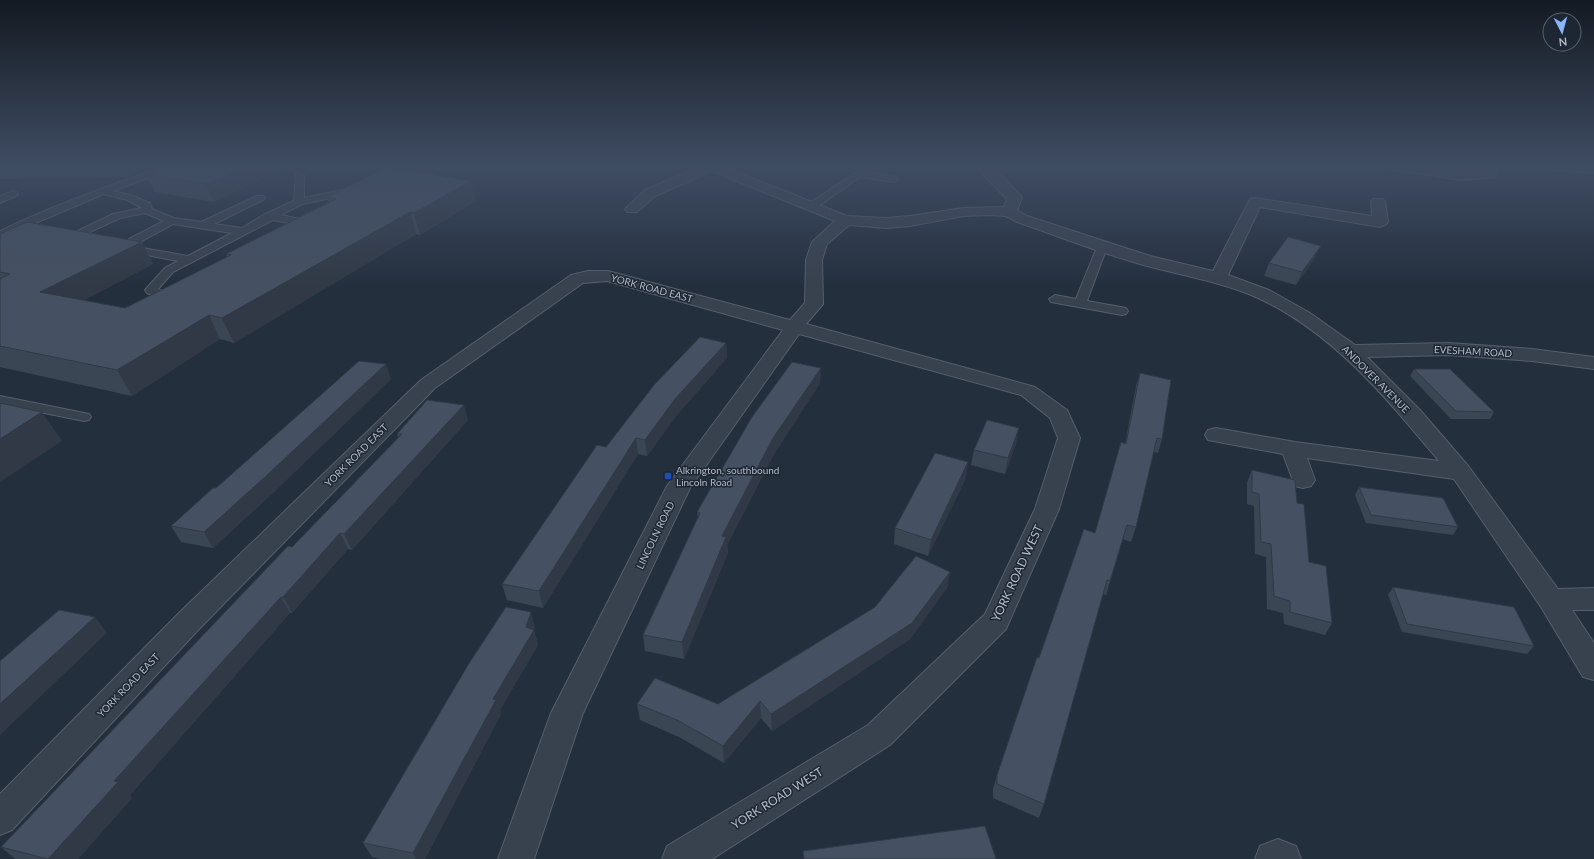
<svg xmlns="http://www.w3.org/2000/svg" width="1594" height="859" viewBox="0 0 1594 859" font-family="Lato,sans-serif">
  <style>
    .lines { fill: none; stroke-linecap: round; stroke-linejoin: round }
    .lane-casing { stroke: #565f6c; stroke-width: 2 }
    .street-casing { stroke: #565f6c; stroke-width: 2 }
    .lane { fill: #38414e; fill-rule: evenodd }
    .street { fill: #38414e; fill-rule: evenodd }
    .wall { fill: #3b4654 }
    .shaded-wall { fill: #303945 }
    .building { fill: #455162; stroke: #303945 }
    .transit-dot { fill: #1a4fb4; stroke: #1d2633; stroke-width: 1.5 }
    .labels { text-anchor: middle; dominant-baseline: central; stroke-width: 3; stroke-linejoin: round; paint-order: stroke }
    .street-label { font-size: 10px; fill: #b4bcc9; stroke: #1d2633 }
    .poi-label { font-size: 10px; fill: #b4bcc9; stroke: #1d2633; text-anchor: start }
    .near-street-label { font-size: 12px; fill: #b4bcc9; stroke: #1d2633 }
  </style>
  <rect width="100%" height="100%" fill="#242f3e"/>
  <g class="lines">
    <g class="lane-casing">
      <path id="lane" d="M167 166H180L113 191 133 196 150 203 152 209 174 218 201 222 257 196H263L265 198 263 200 214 224 242 228 265 214 294 201 296 173 299 172 304 175V198L351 188 356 191 351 194 302 204 281 215 304 220 306 227 299 232H291L290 230 295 224 273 220 173 272 158 289 174 295 176 298 170 302 147 293 145 290 165 268 178 261 131 252 125 249 129 239 164 221 145 213 120 218 68 242 64 243 59 240 113 214 142 208 127 200 104 194 0 238V231C54 205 110 185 167 166ZM173 224 232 233 188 256 137 247 138 243Z
        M553 166H563L557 170 554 169Z
        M858 171 894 176 899 179 894 182 860 177 816 208H808L807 206 808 204Z
        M13 191 16 192 18 194 16 196 0 203V196Z
        M1102 244 1107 247 1087 301 1126 308 1128 311 1126 314 1122 315 1051 302 1049 299 1055 295 1076 299 1097 247Z
        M0 396 84 413 89 414 91 417 89 420 84 421 0 404Z"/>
    </g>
    <g class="street-casing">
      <path id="street" d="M701 166H722L847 216 886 218 910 216 963 208 1004 207 1007 199 985 177 978 166H992L1020 195 1022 198 1017 210 1027 216 1150 256 1213 271 1250 199 1255 198 1372 216 1371 202 1373 199H1383L1385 202 1388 222 1385 225 1380 227 1260 207 1228 275 1269 290 1310 313 1355 345 1449 343 1532 349 1594 357V369L1532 361 1449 355 1367 357 1420 410 1469 467 1558 589 1594 588V610H1572L1594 643V680L1583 677 1541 607 1454 479 1307 458 1315 480 1311 486 1303 488 1295 486 1283 454 1208 440 1205 435 1208 430 1216 428 1295 442 1439 461C1387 399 1333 332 1256 297 1219 281 1179 275 1140 264 1098 252 1058 236 1017 222L1006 216 989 215 963 216 910 226 886 228 849 225 827 244 822 260 823 304 806 324 1035 387 1067 410 1080 438 1059 509 1006 629 890 745 712 859H662L667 846 868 725 985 614 1035 509 1058 438 1050 418 1021 395 799 334 690 488 583 713 534 859H498L551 713 667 486 783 330 607 281 583 283 435 388 200 628 12 830 0 835V794L180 612 421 380 571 275 588 271H608L790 320 805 303 806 260 812 242 835 221 712 171 655 196 637 212H627L625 209 645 190Z
        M1388 166H1421L1462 172 1484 170 1485 166H1499L1495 177 1462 180 1395 170 1390 169Z
        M1547 166H1594V173L1554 170 1549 169Z
        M1278 839 1296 846 1301 859H1255L1260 846Z"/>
    </g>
    <use href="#lane" class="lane"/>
    <use href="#street" class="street"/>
  </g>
  <path class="wall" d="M0 166H147L131 177 0 179Z
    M168 166H291L214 202 155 192 147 175Z
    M327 197 476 201 420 235 416 234 234 343 220 339 132 396 0 367V234L142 242 153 264 84 300 125 308 227 257 226 254 329 202Z
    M1315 258 1296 285 1264 276 1269 263Z
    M726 343 727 358 677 415 647 456 638 454 543 608 507 600 502 584 606 447Z
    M1414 369 1494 412 1490 419H1451L1410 376Z
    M1140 373 1162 439 1158 453 1154 452 1136 527 1131 542 1123 539 1106 595 1102 594 1044 804 1039 818 993 798V789L997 775 1039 658 1095 533 1125 444 1136 386Z
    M391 379 273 493 213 548 181 542 171 526 216 488Z
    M820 383 774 454 727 545 728 553 684 659 645 651 643 635 698 518 697 512Z
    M468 420 352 550 348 549 292 613H290L130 795 132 798 78 859H15L1 847 398 438 397 434Z
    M1016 444 1005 474 971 465 974 450Z
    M1252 470 1297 503 1309 562 1332 623 1325 635 1284 624 1283 613 1267 609 1266 557 1255 554 1254 506 1247 504V482Z
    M966 478 928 556 894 544 895 528Z
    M1359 487 1458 527 1453 535 1366 523 1355 495Z
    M950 572 947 588 910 639 772 731 761 718 724 763 679 737 640 720 637 704H718Z
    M1393 587 1534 646 1527 654 1402 632 1388 595Z
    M535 627 534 630 538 645 500 710 501 714 425 859H381L372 857 363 843Z"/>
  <path class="shaded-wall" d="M125 166H147L131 177Z
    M248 166H291L214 202 206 184Z
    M471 181 476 201 420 235 414 213Z
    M410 212 416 234 234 343 222 318Z
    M142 242 153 264 54 316 40 292Z
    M1321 246 1315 258 1296 285 1302 272Z
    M209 315 220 339 132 396 117 370Z
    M726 343 727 358 677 415 647 456 645 440 675 399Z
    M386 364 391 379 273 493 213 548 204 532Z
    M821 368 820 383 774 454 727 545 728 553 684 659 682 642 722 536 773 438Z
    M464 405 468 420 352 550 344 534Z
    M42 412 62 441 0 482V439Z
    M1019 428 1016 444 1005 474 1008 458Z
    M636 438 638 454 543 608 539 591Z
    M968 462 966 478 928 556 931 540Z
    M340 533 348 549 292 613 283 597Z
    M950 572 947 588 910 639 772 731 771 714Z
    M281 597 290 613 130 795 132 798 78 859H48L114 781Z
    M531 612 535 627 534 630 538 645 500 710 501 714 425 859H416L413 853 493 699Z
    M95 617 107 633 0 735V704Z
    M760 701 761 718 724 763 723 746Z"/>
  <path class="building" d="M168 166H248L206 184 147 175Z
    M388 167 471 181 414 213 410 212 222 318 209 315 117 370 0 346V279L10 274 0 272V234L27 222 142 242 40 292 125 308 231 255 226 254 336 199 327 197Z
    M1288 237 1321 246 1302 272 1269 263Z
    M700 337 726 343 675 399 645 440 636 438 539 591 502 584 597 445 606 447 654 385Z
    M359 361 386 364 265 477 204 532 171 526 213 488H216Z
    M792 362 821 368 773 438 722 536 726 537 682 642 643 635 700 513 697 512 752 417Z
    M1414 369H1450L1494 412 1456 411Z
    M1140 373 1171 380 1162 439 1157 438 1136 527 1127 525 1110 581 1107 580 1044 804 997 784V775L1037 657 1039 658 1084 529 1095 533 1121 442 1126 444Z
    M427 400 464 405 344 534 340 533 283 597H281L114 781 118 782 48 859 1 847 288 546 292 547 402 434H397Z
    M0 403 42 412 0 439Z
    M987 420 1019 428 1008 458 974 450Z
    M935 453 968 462 931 540 895 528Z
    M1252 470 1295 480 1297 503 1304 504 1309 562 1326 566 1332 623 1290 612V601L1274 596 1271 544 1261 542 1259 494 1252 492Z
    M1359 487 1443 498 1458 527 1371 515Z
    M916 556 950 572 912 623 771 714 760 701 723 746 677 720 637 704 655 678 718 704 875 607Z
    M1393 587 1514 607 1534 646 1407 624Z
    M506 607 531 612 526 627 534 630 493 699 496 700 413 853 363 843 468 665Z
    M59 610 95 617 0 704V661Z
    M985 826 996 859H804L803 851Z"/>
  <linearGradient id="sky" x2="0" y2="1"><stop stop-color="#141a22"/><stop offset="0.58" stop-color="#3f4d63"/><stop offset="1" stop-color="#3f4d63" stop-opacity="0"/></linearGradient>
  <rect width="1594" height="286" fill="url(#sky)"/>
  <rect class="transit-dot" x="664" y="472" width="8" height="8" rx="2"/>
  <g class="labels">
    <g class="street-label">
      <text transform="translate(652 288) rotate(15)">YORK ROAD EAST</text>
      <text transform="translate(1473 351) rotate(3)">EVESHAM ROAD</text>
      <text transform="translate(1376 379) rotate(45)">ANDOVER AVENUE</text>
      <text transform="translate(356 455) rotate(-45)">YORK ROAD EAST</text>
      <text transform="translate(655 535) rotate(-64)">LINCOLN ROAD</text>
      <text transform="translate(128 685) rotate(-46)">YORK ROAD EAST</text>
    </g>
    <g class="poi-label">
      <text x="676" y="470">Alkrington, southbound<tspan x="676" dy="12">Lincoln Road</tspan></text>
    </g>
    <g class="near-street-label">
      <text transform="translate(1017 573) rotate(-65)">YORK ROAD WEST</text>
      <text transform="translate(777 798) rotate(-32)">YORK ROAD WEST</text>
    </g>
  </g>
  <g transform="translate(1562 32) rotate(174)"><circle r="19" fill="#1d2633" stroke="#59626f"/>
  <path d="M0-3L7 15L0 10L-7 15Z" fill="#8ab4f8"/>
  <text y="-6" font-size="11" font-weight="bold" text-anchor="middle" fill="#b4bcc9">N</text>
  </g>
</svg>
